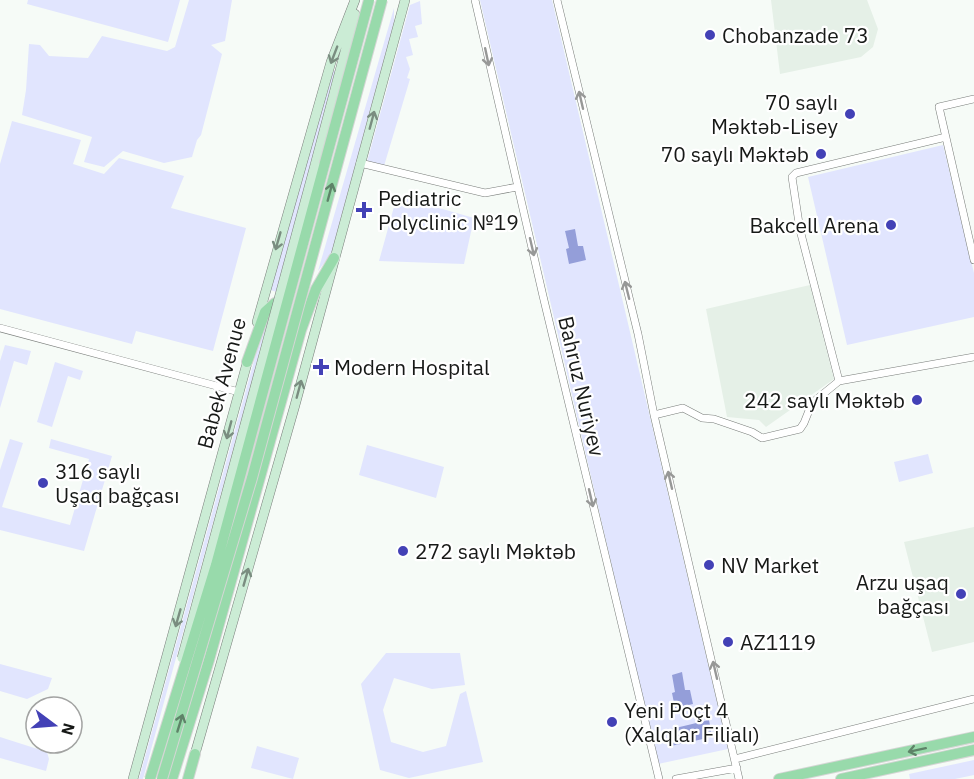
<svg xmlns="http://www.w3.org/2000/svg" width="974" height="779" viewBox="0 0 974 779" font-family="'IBM Plex Sans',sans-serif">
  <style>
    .built { fill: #e5f0e7 }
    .green { fill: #e1e5fe }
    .water { fill: #949ed9 }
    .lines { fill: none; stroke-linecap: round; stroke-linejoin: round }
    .minor-casing { stroke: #797d7a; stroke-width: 8 }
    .secondary-casing { stroke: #797d7a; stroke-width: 10 }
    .primary-casing { stroke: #d5d6d5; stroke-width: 12 }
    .minor { stroke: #fff; stroke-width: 7 }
    .secondary { stroke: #cbecd5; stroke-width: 9 }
    .primary { stroke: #98daab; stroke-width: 10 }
    .secondary-bridge-casing { stroke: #797d7a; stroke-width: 10; stroke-linecap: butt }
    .primary-bridge-casing { stroke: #d5d6d5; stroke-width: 12; stroke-linecap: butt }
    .secondary-bridge { stroke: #cbecd5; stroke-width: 9 }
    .primary-bridge { stroke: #98daab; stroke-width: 10 }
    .oneway { stroke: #7a8d80 }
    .oneway2 { stroke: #979897 }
    .oneway3 { stroke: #5e8368 }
    .poi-dot { fill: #4341b6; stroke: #fff; stroke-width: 2 }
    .labels { text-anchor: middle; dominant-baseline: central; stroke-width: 4.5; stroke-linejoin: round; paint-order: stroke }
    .poi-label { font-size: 21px; fill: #171917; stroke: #fff; text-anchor: start }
    .street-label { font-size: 21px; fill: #171917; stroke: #fff }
  </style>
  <rect width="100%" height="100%" fill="#f6fbf7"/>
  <path class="built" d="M771 0H867L878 29 873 47 861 57 780 74Z
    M810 285 834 379 766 427 759 420 727 417 706 309Z
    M974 527V642L932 652 904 542Z"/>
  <path class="green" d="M28 0H180L168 42 27 4Z
    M189 0H232L225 41 211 45 222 54 201 135 197 140 192 157 164 163 123 151 104 167 84 162 92 137 22 115 26 90 29 44 40 45 49 56 88 58 102 36 167 51 175 47Z
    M480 0H552L728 749 658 764Z
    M420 1 422 24 415 26 418 37 409 39 413 55 406 57 410 69 407 78 410 79 384 166 367 162 410 5Z
    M394 8V22L331 254 318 271Z
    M337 68 277 292 270 290 333 72Z
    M12 121 81 140 73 164 104 174 119 158 184 176 171 208 246 228 213 351 136 331 132 344 0 309V164Z
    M943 145 974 273V317L847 345 808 177Z
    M397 196 474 218 464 264 379 261Z
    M268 310H271L143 779H139Z
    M5 345 31 351 27 365 14 361 0 408V361Z
    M55 362 83 371 80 380 68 376 52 427 37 422Z
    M10 439 23 443 2 507 70 525 89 459 49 448 51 439 112 456 84 551 0 530V470Z
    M367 445 444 467 436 498 359 475Z
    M928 454 933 473 899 482 894 462Z
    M386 653H460L465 685 432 689 394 678 383 710 391 742 423 752 446 746 460 694 466 691 483 762 409 778 380 770 361 684Z
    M0 664 52 678 48 689 27 699 0 691Z
    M0 737 47 752 49 759 46 771 0 758Z
    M257 746 299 758 293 779 251 768Z
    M974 760V775L955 779H910L909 774Z"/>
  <path class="water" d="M575 229 578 246H583L586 260 569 264 566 249 569 248 565 231Z
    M682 672 685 690H690L693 704 675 708 672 693 675 692 672 675Z
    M709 720 712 737 671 746 667 730Z"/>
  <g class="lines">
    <g class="minor-casing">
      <path id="minor" d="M475 0 543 296 659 779
        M557 0 638 334 654 415 739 779
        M974 99 939 107 974 260
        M360 163 485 193 517 187
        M0 328 239 392
        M839 381 800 230 792 177 796 173 946 137
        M654 415 683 408 702 418 714 419 752 432 762 438 800 429 804 423 812 403 839 381 974 357
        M735 759 974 699
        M676 779 737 768"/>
    </g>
    <g class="secondary-casing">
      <path id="secondary" d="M315 165 355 14
        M257 322 331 62 355 0
        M193 761 295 405 405 0
        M133 779 249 356"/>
    </g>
    <g class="primary-casing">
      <path id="primary" d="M247 362 265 312 275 303 285 302
        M172 779 209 660 301 330 316 289 334 258
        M188 779 195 754
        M779 779 974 737
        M841 779 974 750"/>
    </g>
    <use href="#minor" class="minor"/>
    <use href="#secondary" class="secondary"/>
    <use href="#primary" class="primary"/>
    <g class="secondary-bridge-casing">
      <path id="secondary-bridge" d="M182 658 315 165"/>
    </g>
    <g class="primary-bridge-casing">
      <path id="primary-bridge" d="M150 779 216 565 369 0
        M162 779 252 478 382 0"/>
    </g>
    <use href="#secondary-bridge" class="secondary-bridge"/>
    <use href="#primary-bridge" class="primary-bridge"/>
  </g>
  <defs><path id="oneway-shaft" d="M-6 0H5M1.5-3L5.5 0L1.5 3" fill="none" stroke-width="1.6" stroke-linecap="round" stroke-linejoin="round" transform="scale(1.5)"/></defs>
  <g class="oneway">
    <use href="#oneway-shaft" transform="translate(334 55) rotate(111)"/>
    <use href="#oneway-shaft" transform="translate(372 120) rotate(-75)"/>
    <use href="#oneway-shaft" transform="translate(278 241) rotate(106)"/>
    <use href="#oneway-shaft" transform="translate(299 389) rotate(-75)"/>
    <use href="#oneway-shaft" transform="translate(229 430) rotate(105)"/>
    <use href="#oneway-shaft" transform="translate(246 577) rotate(-74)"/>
    <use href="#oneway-shaft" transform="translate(178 618) rotate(106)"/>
  </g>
  <g class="oneway2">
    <use href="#oneway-shaft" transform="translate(487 57) rotate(78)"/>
    <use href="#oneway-shaft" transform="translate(581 100) rotate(-103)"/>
    <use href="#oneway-shaft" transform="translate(532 247) rotate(77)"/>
    <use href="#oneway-shaft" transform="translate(627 290) rotate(-104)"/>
    <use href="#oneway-shaft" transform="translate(670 480) rotate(-103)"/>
    <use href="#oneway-shaft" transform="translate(591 498) rotate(77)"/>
    <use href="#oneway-shaft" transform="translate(715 670) rotate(-103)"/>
  </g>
  <g class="oneway3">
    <use href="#oneway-shaft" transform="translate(330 192) rotate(-75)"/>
    <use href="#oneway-shaft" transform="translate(180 723) rotate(-73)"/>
    <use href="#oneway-shaft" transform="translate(917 750) rotate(168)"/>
  </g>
  <g class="poi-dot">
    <circle cx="710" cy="35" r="6"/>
    <circle cx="850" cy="114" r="6"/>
    <circle cx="821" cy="154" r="6"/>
    <path d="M361 201h6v6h6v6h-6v6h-6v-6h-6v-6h6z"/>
    <circle cx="891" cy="225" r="6"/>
    <path d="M318 358h6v6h6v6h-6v6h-6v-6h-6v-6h6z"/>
    <circle cx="917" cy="400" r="6"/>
    <circle cx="43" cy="483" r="6"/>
    <circle cx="403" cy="551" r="6"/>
    <circle cx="709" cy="565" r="6"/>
    <circle cx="961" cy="594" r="6"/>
    <circle cx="728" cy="642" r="6"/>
    <circle cx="612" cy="722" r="6"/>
  </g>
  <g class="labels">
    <g class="poi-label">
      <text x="722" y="35">Chobanzade 73</text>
      <text x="838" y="102" text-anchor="end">70 saylı<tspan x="838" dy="24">Məktəb-Lisey</tspan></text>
      <text x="809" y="154" text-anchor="end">70 saylı Məktəb</text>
      <text x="378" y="198">Pediatric<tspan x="378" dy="24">Polyclinic №19</tspan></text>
      <text x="879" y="225" text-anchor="end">Bakcell Arena</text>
      <text x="334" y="367">Modern Hospital</text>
      <text x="905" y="400" text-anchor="end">242 saylı Məktəb</text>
      <text x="55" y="471">316 saylı<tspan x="55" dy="24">Uşaq bağçası</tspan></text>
      <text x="415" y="551">272 saylı Məktəb</text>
      <text x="721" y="565">NV Market</text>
      <text x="949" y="582" text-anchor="end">Arzu uşaq<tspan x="949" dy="24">bağçası</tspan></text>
      <text x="740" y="642">AZ1119</text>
      <text x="624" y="710">Yeni Poçt 4<tspan x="624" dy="24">(Xalqlar Filialı)</tspan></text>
    </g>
    <g class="street-label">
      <text transform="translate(221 383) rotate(-75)">Babek Avenue</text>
      <text transform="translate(582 386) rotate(77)">Bahruz Nuriyev</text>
    </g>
  </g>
  <g transform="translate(54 725) rotate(106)"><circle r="28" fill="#ffffff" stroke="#a2a3a2" stroke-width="1.5"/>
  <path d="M0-4.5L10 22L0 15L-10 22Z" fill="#4341b6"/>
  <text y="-9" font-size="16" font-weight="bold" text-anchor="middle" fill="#171917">N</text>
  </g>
</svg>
